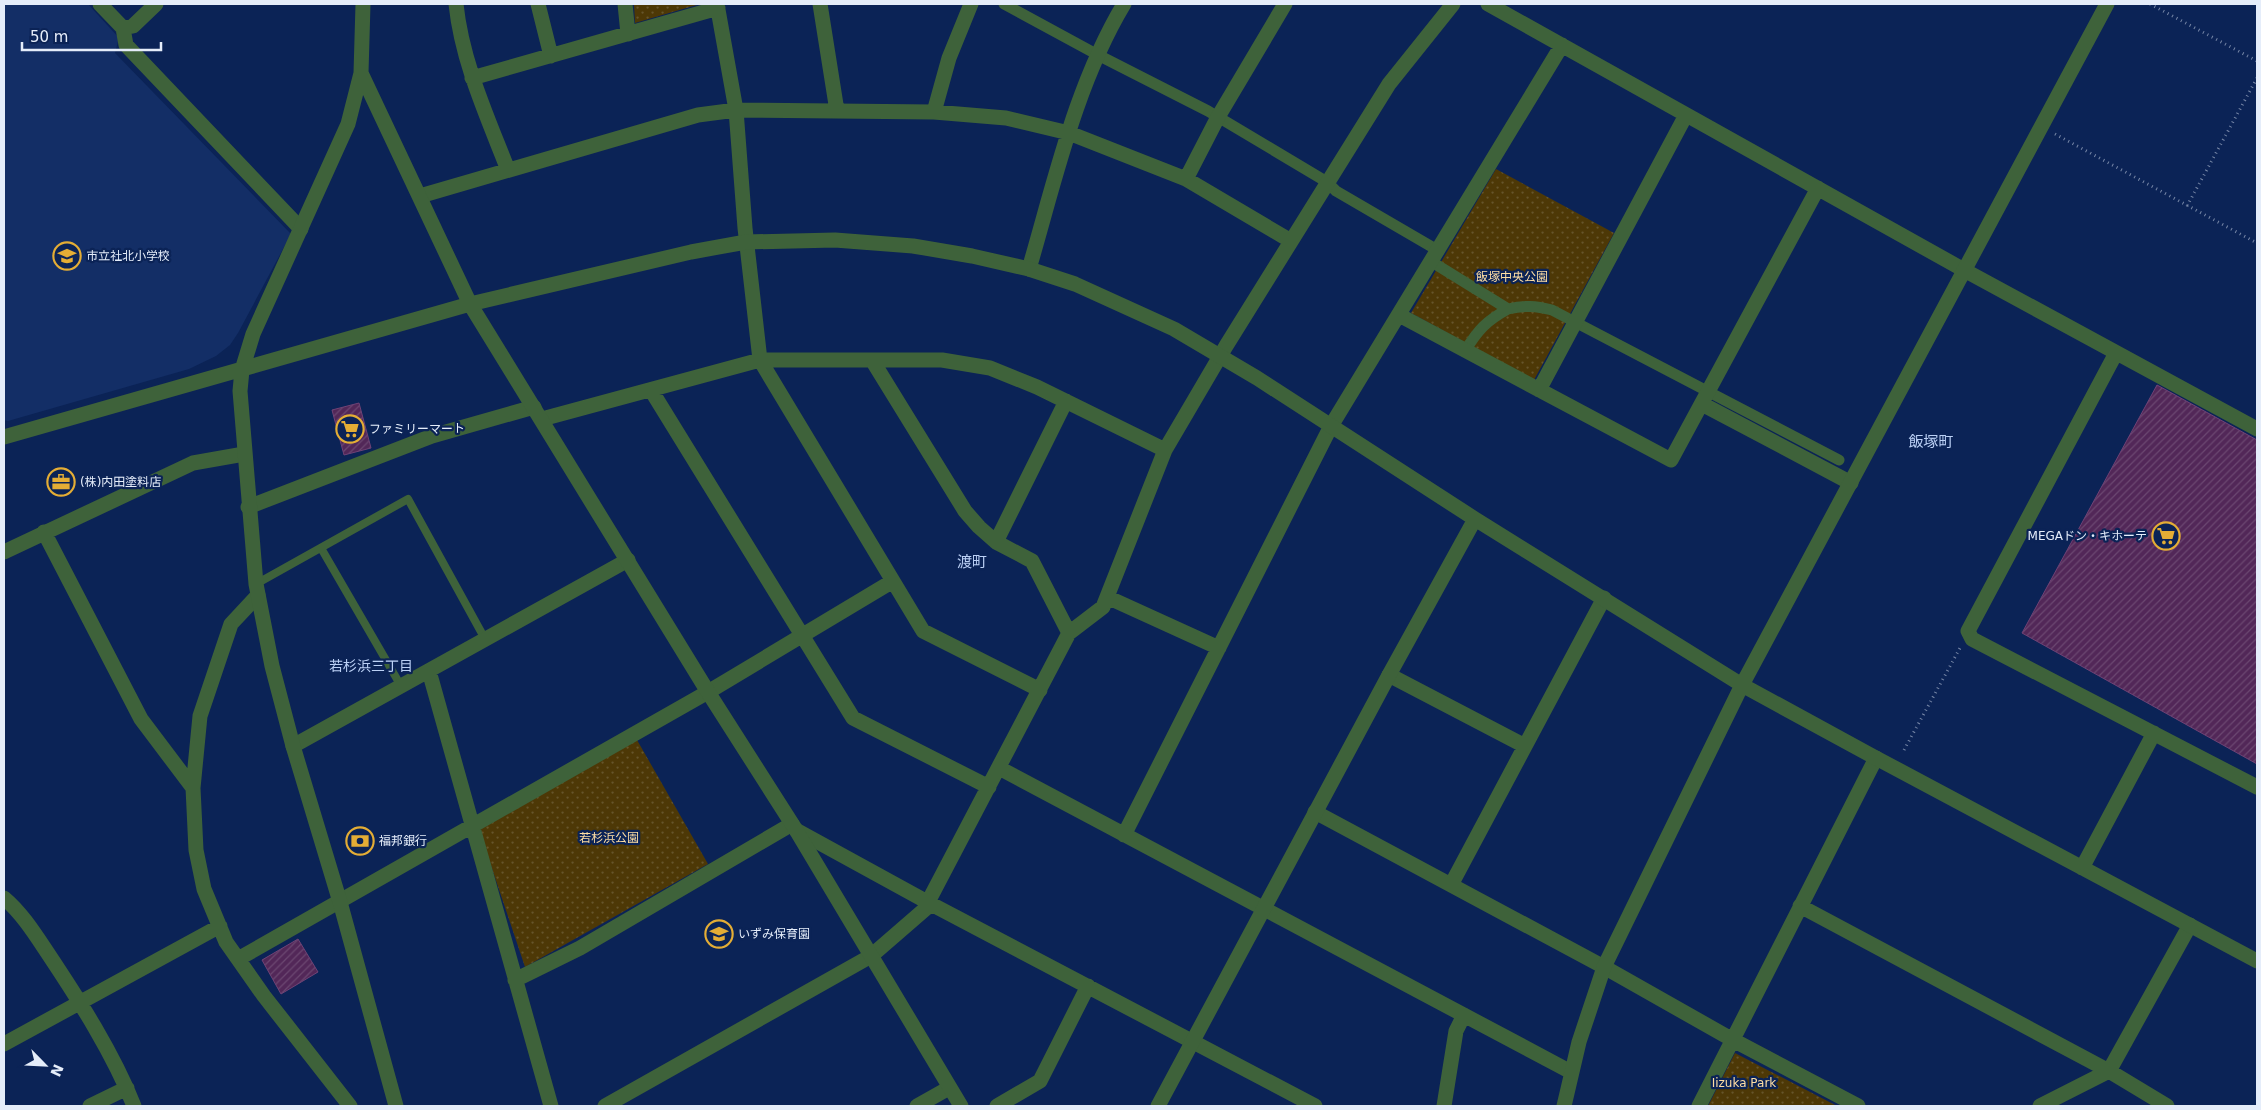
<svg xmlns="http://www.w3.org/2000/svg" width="2261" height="1110" viewBox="0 0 2261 1110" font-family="'DejaVu Sans','Noto Sans JP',sans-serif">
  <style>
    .built { fill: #132e66 }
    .park { fill: url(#park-dots) }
    .building { fill: url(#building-hatch); stroke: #6f4275 }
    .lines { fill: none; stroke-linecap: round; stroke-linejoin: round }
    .path { stroke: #7787a7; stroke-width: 3; stroke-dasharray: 1 4; stroke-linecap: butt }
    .service { stroke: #3e623a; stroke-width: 8 }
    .pedestrian { stroke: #3e623a; stroke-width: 11 }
    .minor { stroke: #3e623a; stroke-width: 15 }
    .tertiary { stroke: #3e623a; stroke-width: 15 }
    .labels { text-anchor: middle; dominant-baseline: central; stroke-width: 4.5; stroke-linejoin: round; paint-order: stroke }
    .poi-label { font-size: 12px; fill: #e5edfa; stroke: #0b2356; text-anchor: start }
    .park-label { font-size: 12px; fill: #fedea3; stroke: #0b2356 }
    .neighbourhood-label { font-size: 14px; fill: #bbd0f5; stroke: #0b2356 }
    .quarter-label { font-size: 15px; fill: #bbd0f5; stroke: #0b2356 }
  </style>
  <defs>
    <pattern id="park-dots" width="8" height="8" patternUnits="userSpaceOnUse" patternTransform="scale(1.25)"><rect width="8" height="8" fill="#4d3806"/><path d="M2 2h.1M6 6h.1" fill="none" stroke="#66552b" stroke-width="1.8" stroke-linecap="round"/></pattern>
    <pattern id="building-hatch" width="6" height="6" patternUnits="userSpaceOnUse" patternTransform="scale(1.25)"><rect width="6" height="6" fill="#522758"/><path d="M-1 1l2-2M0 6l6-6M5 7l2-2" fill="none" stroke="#6b4771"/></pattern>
  </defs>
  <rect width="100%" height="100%" fill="#0b2356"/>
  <path class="built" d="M4 4H88L119 38 115 53 291 234 238 333 230 345 216 356 189 369 8 421 4 420Z"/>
  <path class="park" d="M634 4H700L635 23Z
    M1496 169 1614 233 1534 380 1411 313Z
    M637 740 708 864 525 967 479 830Z
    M1735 1053 1837 1106H1708Z"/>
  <path class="building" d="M2157 385 2257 440V764L2022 633Z
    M359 403 371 448 344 455 332 410Z
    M298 939 318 972 281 994 262 960Z"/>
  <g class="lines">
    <path class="path" d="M2150 4 2257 61
      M2055 134 2257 243
      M2187 206 2257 78
      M1904 750 1960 648"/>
    <path class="service" d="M321 548 401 686
      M256 584 408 499 485 639"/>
    <path class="pedestrian" d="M1004 4 1098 55 1208 111 1327 182 1336 191 1439 251
      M1432 262 1508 309C1524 305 1536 306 1552 310L1839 460
      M1465 351C1478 330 1486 321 1508 309"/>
    <path class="minor" d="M100 4 123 28 133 26 156 4
      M456 4C462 62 487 116 508 170
      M538 4 551 56
      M625 4 628 34
      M717 4 736 110 745 228 760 360 923 631 1040 690
      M820 4 837 111
      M1488 4 1964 270
      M123 28 126 45 301 229
      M472 78 718 8
      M934 112 949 58 971 4
      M1186 179 1218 117 1285 4
      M420 196 698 115 736 110 934 112 1006 118 1069 133 1186 179 1291 241
      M1029 269C1055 180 1076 84 1124 4
      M1399 315 1671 460 1818 188
      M872 360 965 511 979 527 996 542 1032 561 1069 633
      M651 390 853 718 989 787
      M1539 390 1686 115
      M1702 404 1851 483
      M542 419 760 360H942L990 368 1037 387 1165 450
      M248 507 432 436 534 407
      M44 532 141 719 193 788
      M996 542 1066 401
      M4 552 193 463 244 454
      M258 595 231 624 200 716 193 788 196 850 204 889 226 942 264 996 350 1106
      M1107 597 1219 648
      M429 671 551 1106
      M1389 675 1525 746
      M293 746 628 560
      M999 768 1571 1072
      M1315 812 1604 967 1733 1040 1858 1106
      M796 830 931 904 1315 1106
      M1124 835 1331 426 1562 45
      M1451 885 1604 598
      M4 898C21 912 35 934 47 952 79 1000 113 1053 134 1106
      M928 902 1069 633 1103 607 1165 450 1226 346 1389 84 1453 4
      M1800 906 2109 1071 2167 1106
      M238 959 708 692 893 581
      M515 980 580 948 792 824
      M4 1044 220 926
      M90 1106 127 1088
      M605 1106 871 956 931 904
      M917 1106 949 1088
      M997 1106 1040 1081 1088 986
      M1444 1106 1456 1031 1464 1015
      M1699 1106 1876 758
      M2040 1106 2109 1071 2190 925"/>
    <path class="tertiary" d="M363 4 361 73 348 124 253 334 242 370 240 391 256 584 272 666 293 746 340 902 396 1106
      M2107 4 1742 685 1876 758 2257 961
      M361 73 470 304 708 692 796 830 961 1106
      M1964 270 2257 429
      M2116 353 1968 631 1972 639 2257 787
      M4 437 470 304 691 252 746 242 835 240 913 246 972 256 1029 269 1075 284 1174 329 1257 378 1475 519 1742 685 1604 967 1579 1042 1564 1106
      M2082 868 2154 733
      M1158 1106 1389 675 1475 519"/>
  </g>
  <defs>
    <g id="school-ring" transform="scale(1.4375)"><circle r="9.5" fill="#0b2356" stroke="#e4ad35" stroke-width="1.5"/><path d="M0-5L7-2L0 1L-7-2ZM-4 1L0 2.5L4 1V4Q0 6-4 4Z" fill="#e4ad35"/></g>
    <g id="supermarket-ring" transform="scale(1.4375)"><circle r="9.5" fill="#0b2356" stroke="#e4ad35" stroke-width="1.5"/><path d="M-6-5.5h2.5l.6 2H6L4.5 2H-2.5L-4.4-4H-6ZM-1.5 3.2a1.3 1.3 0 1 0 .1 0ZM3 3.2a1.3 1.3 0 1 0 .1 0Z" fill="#e4ad35"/></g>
    <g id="office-ring" transform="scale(1.4375)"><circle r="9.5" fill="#0b2356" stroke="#e4ad35" stroke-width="1.5"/><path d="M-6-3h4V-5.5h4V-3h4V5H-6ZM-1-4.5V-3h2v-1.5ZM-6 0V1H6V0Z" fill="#e4ad35"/></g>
    <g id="bank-ring" transform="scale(1.4375)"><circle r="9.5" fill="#0b2356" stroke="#e4ad35" stroke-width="1.5"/><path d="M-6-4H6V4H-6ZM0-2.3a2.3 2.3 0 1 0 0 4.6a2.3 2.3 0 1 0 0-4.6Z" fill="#e4ad35"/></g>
  </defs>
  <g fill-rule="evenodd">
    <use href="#school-ring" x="67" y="256"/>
    <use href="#supermarket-ring" x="350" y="429"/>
    <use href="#office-ring" x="61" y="482"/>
    <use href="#supermarket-ring" x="2166" y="536"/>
    <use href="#bank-ring" x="360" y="841"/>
    <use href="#school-ring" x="719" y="934"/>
  </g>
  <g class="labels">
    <g class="poi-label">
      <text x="86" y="256">市立社北小学校</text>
      <text x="369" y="429">ファミリーマート</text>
      <text x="80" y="482">(株)内田塗料店</text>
      <text x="2147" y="536" text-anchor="end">MEGAドン・キホーテ</text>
      <text x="379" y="841">福邦銀行</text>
      <text x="738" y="934">いずみ保育園</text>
    </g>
    <g class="park-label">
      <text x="1512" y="277">飯塚中央公園</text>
      <text x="609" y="838">若杉浜公園</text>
      <text x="1744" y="1083">Iizuka Park</text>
    </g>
    <g class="neighbourhood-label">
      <text x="371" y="666">若杉浜三丁目</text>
    </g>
    <g class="quarter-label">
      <text x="1931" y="442">飯塚町</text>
      <text x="972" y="562">渡町</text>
    </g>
  </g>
  <rect width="2261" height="1110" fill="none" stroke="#e5edfa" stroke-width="10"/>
  <g transform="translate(45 1065) rotate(114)" stroke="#0b2356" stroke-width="4" paint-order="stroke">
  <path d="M0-4L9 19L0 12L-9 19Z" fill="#e5edfa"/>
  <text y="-8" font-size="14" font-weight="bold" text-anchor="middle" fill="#e5edfa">N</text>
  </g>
  <path d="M22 42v8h139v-8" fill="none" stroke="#e5edfa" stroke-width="2.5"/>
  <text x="30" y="42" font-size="15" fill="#e5edfa" stroke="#0b2356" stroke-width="4" paint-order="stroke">50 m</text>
</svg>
